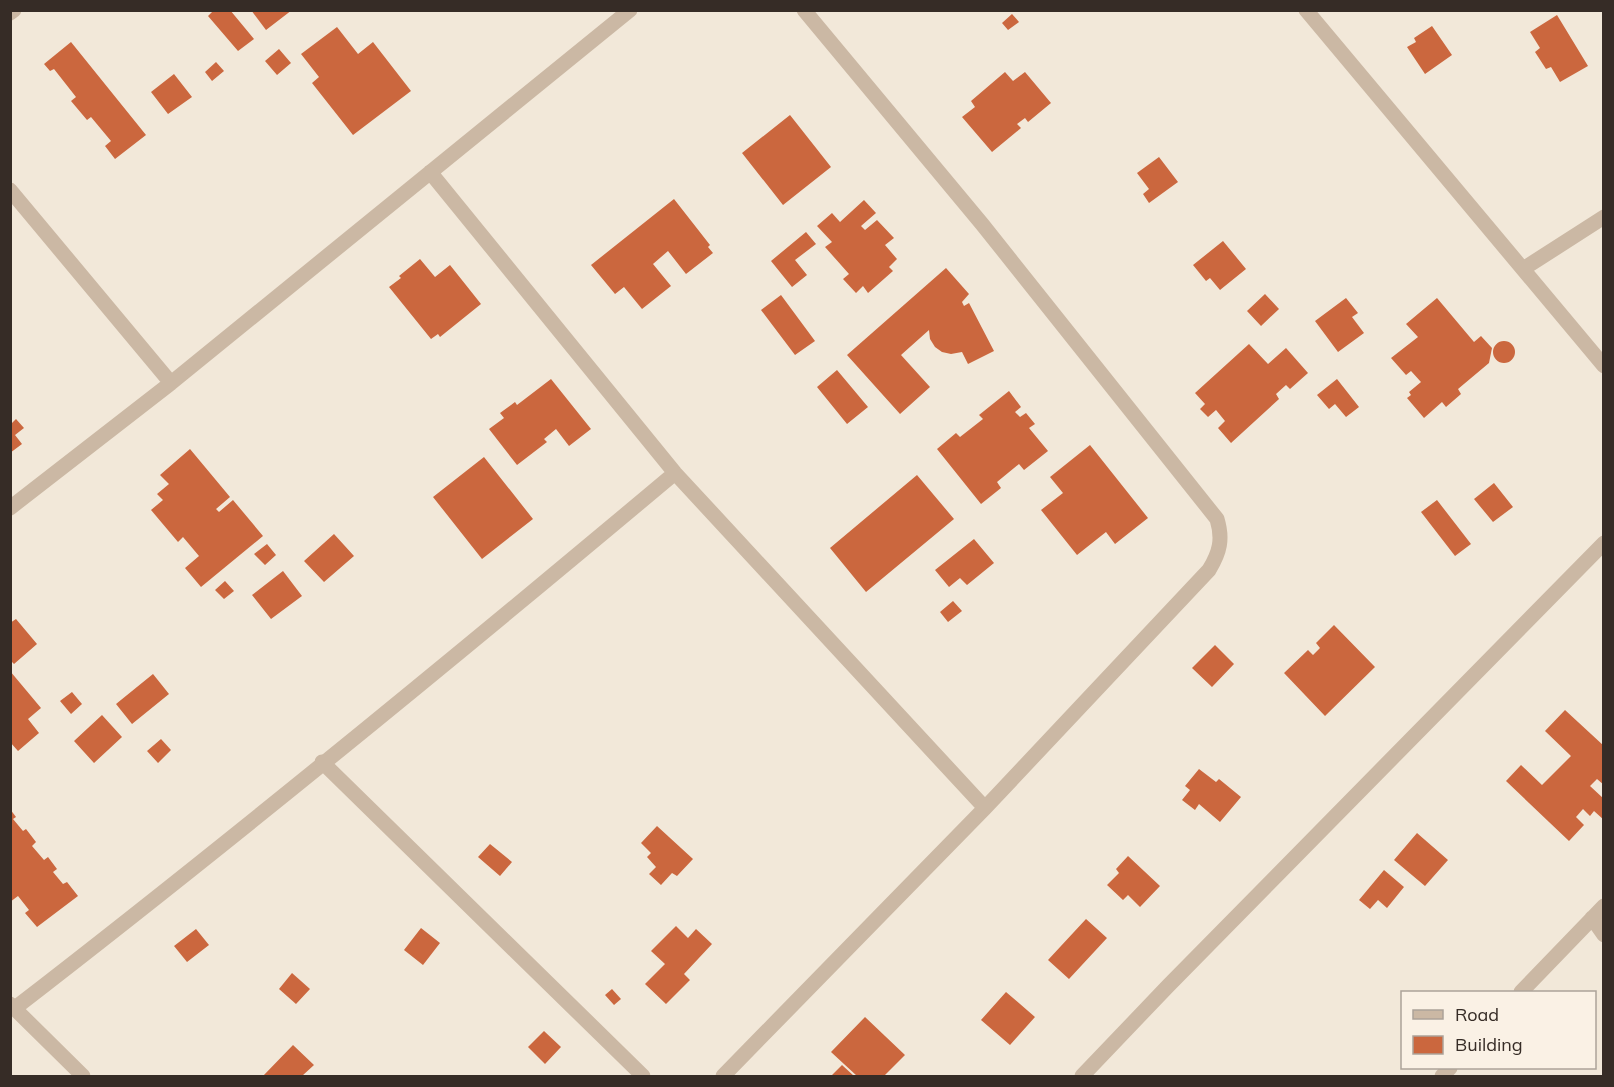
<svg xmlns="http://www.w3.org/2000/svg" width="1614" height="1087" viewBox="0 0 1614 1087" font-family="Mulish,sans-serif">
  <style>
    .building { fill: #cb673e }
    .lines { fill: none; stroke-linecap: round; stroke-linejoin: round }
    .minor { stroke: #cbb8a4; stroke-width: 15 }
  </style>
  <rect width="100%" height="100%" fill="#f2e8d9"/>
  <path class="building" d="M214 10H230L254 39 238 51 208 16Z
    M251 10H292L266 30Z
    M1012 14 1019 22 1008 30 1002 23Z
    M1557 15 1588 66 1560 82 1551 67 1546 69 1535 52 1540 48 1530 32Z
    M1432 26 1452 55 1425 74 1407 47 1416 42 1414 38Z
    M337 27 358 54 373 42 411 91 353 135 312 83 319 77 301 54Z
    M71 42 146 135 115 159 105 146 111 141 91 117 87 120 71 101 76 97 54 69 50 71 44 64Z
    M279 49 291 63 277 75 265 61Z
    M216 62 224 71 212 81 205 72Z
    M1005 72 1013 81 1025 72 1051 103 1028 122 1025 118 1017 124 1021 128 992 152 962 117 975 107 971 101Z
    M174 74 192 97 168 114 151 92Z
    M790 115 831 167 783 205 742 153Z
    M1159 157 1178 182 1149 203 1143 194 1149 189 1137 173Z
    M674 199 710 245 708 247 713 253 686 274 668 251 653 264 671 286 642 309 624 287 615 294 591 265Z
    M864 200 876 213 861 226 865 230 877 220 894 238 885 245 897 259 889 267 893 271 868 293 863 286 856 293 843 279 849 274 825 247 832 242 817 226 832 213 840 222Z
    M806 232 816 244 795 260 807 275 792 287 771 261Z
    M1223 241 1246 269 1220 290 1210 278 1206 281 1193 265Z
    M420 259 435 277 450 265 481 304 440 337 438 334 431 339 389 287 401 278 399 276Z
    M946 268 969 294 962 302 964 306 969 303 994 351 968 364 962 352 951 354 942 352 935 347 930 339 929 330 901 355 930 387 900 414 847 355Z
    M1265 294 1279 309 1261 326 1247 311Z
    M781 295 815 341 795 355 761 310Z
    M1346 298 1358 313 1352 317 1364 333 1338 352 1315 321Z
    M1437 298 1474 342 1481 336 1492 348 1489 363 1458 389 1461 394 1446 407 1442 402 1424 418 1407 398 1411 395 1409 392 1421 382 1411 371 1406 375 1391 358 1418 337 1406 324Z
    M1493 352a11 11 0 1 1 22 0a11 11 0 1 1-22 0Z
    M1249 344 1268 364 1286 348 1308 373 1290 389 1286 385 1276 394 1279 399 1231 443 1218 428 1225 421 1216 410 1208 417 1200 409 1205 404 1195 393Z
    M837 370 868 407 847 424 817 387Z
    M551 379 591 429 569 446 556 429 544 439 547 442 517 465 489 429 504 418 500 413 515 402 517 405Z
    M1337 379 1359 407 1346 417 1335 404 1329 409 1317 395Z
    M1009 391 1021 407 1015 412 1020 417 1026 413 1035 424 1029 428 1048 451 1024 470 1019 464 997 482 1001 488 981 504 937 449 956 433 960 437 983 419 979 415Z
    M16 419 24 428 15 435 22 444 10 453V421L12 423Z
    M1090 445 1148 518 1115 544 1106 532 1077 555 1041 510 1063 493 1050 477Z
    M190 449 230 497 216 509 219 512 233 500 263 536 201 587 185 568 199 556 183 537 178 542 151 510 163 500 157 494 169 484 160 475Z
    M484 457 533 519 482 559 433 497Z
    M917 475 954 519 866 592 830 548Z
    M1494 483 1513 507 1493 522 1474 499Z
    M1437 500 1471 544 1455 556 1421 512Z
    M334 534 354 556 324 582 304 561Z
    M974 539 994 563 967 585 960 578 949 587 935 570Z
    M267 544 276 555 265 565 254 554Z
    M283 571 302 596 271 619 252 595Z
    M225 581 234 591 224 599 215 590Z
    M953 601 962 611 948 622 940 612Z
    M16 619 37 644 14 664 10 660V623Z
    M1334 625 1375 667 1325 716 1284 673 1308 650 1313 655 1320 648 1316 643Z
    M1215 645 1234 664 1212 687 1192 668Z
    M10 671 41 708 28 719 39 733 18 751 10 742Z
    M153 674 169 694 132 724 116 704Z
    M72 692 82 704 71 714 60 701Z
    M1565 710 1604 746V785L1597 779 1590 786 1604 799 1602 803 1604 805V820L1594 811 1590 816 1583 809 1576 817 1584 825 1569 841 1506 781 1521 765 1542 785 1571 756 1545 731Z
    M102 715 122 737 94 763 74 741Z
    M161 739 171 750 158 763 147 751Z
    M1199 769 1216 782 1219 779 1241 797 1220 822 1199 804 1195 810 1182 800 1190 790 1185 786Z
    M10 809 16 817 13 819 23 831 26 829 36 842 32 846 44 860 48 857 57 869 53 872 63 884 67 882 78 896 37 927 25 913 29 910 18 896 10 902Z
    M657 826 693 859 677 876 672 873 661 885 649 874 656 867 647 857 651 853 641 843Z
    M1417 833 1448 860 1425 886 1394 860Z
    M490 844 512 862 500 876 478 857Z
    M1128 856 1160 886 1140 907 1128 895 1123 900 1107 885 1119 873 1116 869Z
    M1384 870 1404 887 1387 908 1378 900 1370 909 1359 900Z
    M1086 919 1107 938 1069 979 1048 960Z
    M676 926 688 938 696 929 712 944 684 974 690 980 666 1004 645 984 665 964 651 951Z
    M421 928 440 943 423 965 404 950Z
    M196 929 209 945 187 962 174 946Z
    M292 973 310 989 296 1004 279 989Z
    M612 989 621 999 614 1005 605 995Z
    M1006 992 1035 1017 1010 1045 981 1020Z
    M865 1017 905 1055 884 1076H857L831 1052Z
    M544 1031 561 1047 545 1064 528 1047Z
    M293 1045 314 1065 302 1076H263Z
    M842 1065 854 1076H831Z"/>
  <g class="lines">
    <path class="minor" d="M1306 10 1604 366
      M10 13 14 10
      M430 172 675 473 985 808
      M10 190 171 383
      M1523 269 1604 217
      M10 508 171 383 630 10
      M322 762 643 1076
      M1592 918 1604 935
      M1521 992 1604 906
      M10 1004 83 1076
      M15 1008C239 835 458 655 675 473
      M723 1076 985 808 1209 570C1220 552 1223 539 1217 519L982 224 804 10
      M1082 1076 1168 986 1604 543
      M1442 1076 1450 1068"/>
  </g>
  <rect width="1614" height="1087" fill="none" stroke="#362c26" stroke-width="24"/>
  <rect x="1401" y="991" width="195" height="78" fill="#faf1e5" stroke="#aca299" stroke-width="1.5"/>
  <rect x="1413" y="1010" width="30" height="9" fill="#cbb8a4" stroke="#aca299" stroke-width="1.5"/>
  <text x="1455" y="1021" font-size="18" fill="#362c26">Road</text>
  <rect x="1413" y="1036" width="30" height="18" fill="#cb673e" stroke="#aca299" stroke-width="1.5"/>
  <text x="1455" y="1051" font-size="18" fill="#362c26">Building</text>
</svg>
